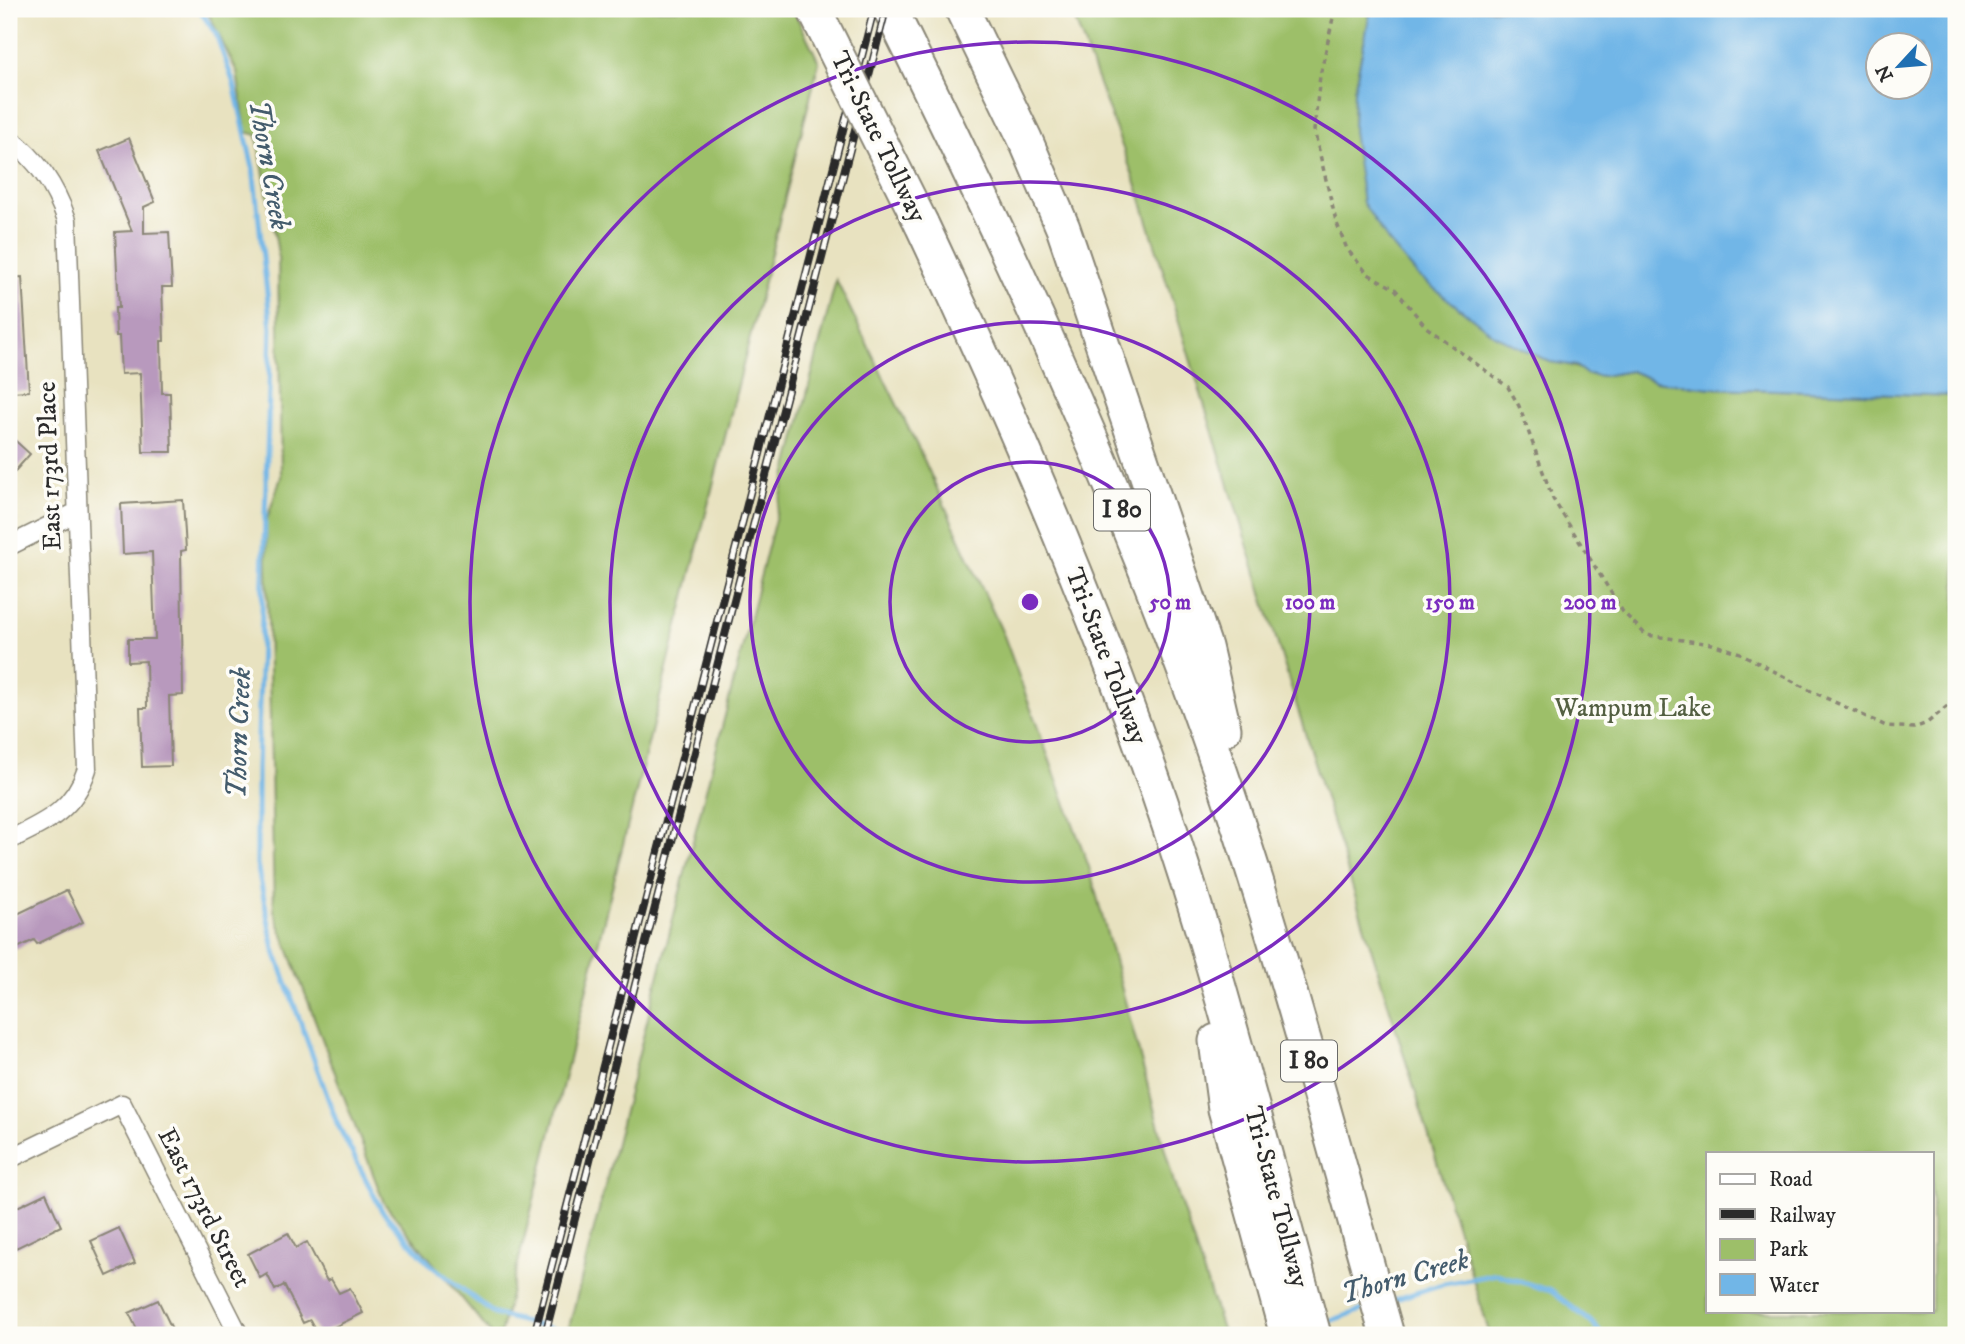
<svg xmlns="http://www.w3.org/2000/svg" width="1965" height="1344" viewBox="0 0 1965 1344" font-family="'IM FELL DW Pica',serif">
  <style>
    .green { fill: #9dbf69; stroke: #64754a; stroke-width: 2; fill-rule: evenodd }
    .water { fill: #71b6e7; stroke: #4e7089; stroke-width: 2; fill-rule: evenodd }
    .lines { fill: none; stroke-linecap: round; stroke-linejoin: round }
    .stream { stroke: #71b6e7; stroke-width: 5 }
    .building { fill: #b899bd }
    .minor-casing { stroke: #8a8676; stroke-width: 21 }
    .motorway-casing { stroke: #8a8676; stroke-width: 37 }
    .path { stroke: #8a8676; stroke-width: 3.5; stroke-dasharray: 5 5; stroke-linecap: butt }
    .minor { stroke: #fff; stroke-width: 18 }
    .motorway { stroke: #fff; stroke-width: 33 }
    .rail-casing { stroke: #2b2b2b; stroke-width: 8 }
    .rail { stroke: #fdfcf7; stroke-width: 5; stroke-dasharray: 16; stroke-linecap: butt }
    .motorway-bridge-casing { stroke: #8a8676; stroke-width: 37; stroke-linecap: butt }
    .motorway-bridge { stroke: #fff; stroke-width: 33 }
    .ring { fill: none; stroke: #7b2cbf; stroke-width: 3.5 }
    .labels { text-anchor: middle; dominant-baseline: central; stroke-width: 7; stroke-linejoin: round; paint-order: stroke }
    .shield { fill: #fdfcf7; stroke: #6a6a68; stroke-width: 2 }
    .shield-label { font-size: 24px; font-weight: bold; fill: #2b2b2b }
    .street-label { font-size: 26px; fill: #2b2b2b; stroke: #fdfcf7 }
    .park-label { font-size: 26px; fill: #535f41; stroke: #fdfcf7 }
    .water-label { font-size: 28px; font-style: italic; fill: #445c6d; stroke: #fdfcf7 }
    .centre { fill: #7b2cbf; stroke: #fdfcf7; stroke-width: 3.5 }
    .ring-label { font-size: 21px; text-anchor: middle; font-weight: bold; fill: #7b2cbf; stroke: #fdfcf7; stroke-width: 7; stroke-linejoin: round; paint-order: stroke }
  </style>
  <rect width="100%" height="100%" fill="#fdfcf7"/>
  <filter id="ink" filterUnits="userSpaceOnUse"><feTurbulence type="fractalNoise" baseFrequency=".0143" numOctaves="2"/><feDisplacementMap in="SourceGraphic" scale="14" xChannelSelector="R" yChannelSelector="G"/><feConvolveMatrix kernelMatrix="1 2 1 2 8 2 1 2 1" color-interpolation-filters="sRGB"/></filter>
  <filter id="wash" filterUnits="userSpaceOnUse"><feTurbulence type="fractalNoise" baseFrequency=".00686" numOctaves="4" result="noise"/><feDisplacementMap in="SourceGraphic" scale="28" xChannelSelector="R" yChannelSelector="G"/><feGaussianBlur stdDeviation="1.57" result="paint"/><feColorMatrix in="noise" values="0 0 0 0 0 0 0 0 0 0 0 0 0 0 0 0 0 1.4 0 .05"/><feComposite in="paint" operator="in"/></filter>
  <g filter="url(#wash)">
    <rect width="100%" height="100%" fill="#e8e2c0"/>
    <path class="green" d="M206 9H793L819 62 500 1335H492L384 1203 274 911 266 522 281 477 278 253 257 135 246 132 237 72Z
      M1071 9H1371L1354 90 1353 131 1531 353 1602 376 1631 371 1655 381 1711 388 1956 396V1335H1490L1138 189ZM1708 1153H1932V1311H1708Z
      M836 280 924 460 1004 636 1089 867 1174 1183 1224 1335H567Z"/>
    <path class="water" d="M1371 9H1956V396L1711 388 1655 381 1631 371 1602 376 1586 374 1576 366 1550 362 1494 335 1418 276 1388 241 1363 203 1353 131 1354 90ZM1878 46H1920V88H1878Z"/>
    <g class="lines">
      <path class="stream" d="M199 9 216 34 234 84 253 168 271 328 257 768V864L274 949 337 1123 382 1211 431 1265 494 1314 575 1335
        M1391 1301 1439 1285 1497 1274 1551 1291 1590 1321 1603 1335
        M1321 1324 1368 1308"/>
    </g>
    <g id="blocks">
      <path class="building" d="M129 138 155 202 144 207V233L169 232 172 287H162L164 341H161L162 393H170L172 452H143L140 373 121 374 119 336H116L115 308H119L115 232 132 231 99 151Z
        M22 277 29 391 9 392V278Z
        M9 435 30 454 9 478Z
        M183 500 186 550 181 551 183 695 169 696 171 766 142 767 140 708H147L146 661 128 662V639H155L152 552 123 554 121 504Z
        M67 890 83 922 37 944 34 940 9 952V918Z
        M46 1193 61 1226 16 1248 9 1233V1211Z
        M119 1228 135 1263 107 1276 91 1241Z
        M288 1233 296 1248 307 1242 327 1281 331 1279 339 1293 350 1288 363 1313 318 1335 310 1320 303 1323 284 1285 275 1290 267 1274 260 1278 248 1254Z
        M158 1300 175 1335H140L129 1313Z"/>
    </g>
  </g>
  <g filter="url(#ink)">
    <use href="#blocks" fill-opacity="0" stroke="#8a8676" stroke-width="2"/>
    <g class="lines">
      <g class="minor-casing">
        <path id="minor" d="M9 138C38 160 55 186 67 220L87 769C74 810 46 822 9 840
          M9 546 77 512
          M9 1159 122 1104 239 1335"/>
      </g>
      <g class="motorway-casing">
        <path id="motorway" d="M890 9C1016 263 1135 519 1226 788 1287 968 1335 1152 1387 1335
          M962 9 1025 139 1063 228 1205 647 1224 729
          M921 223C1029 452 1129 687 1202 929 1242 1063 1277 1200 1314 1335
          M1216 1041 1225 1109 1287 1335"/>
      </g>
      <path class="path" d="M1335 9 1320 76 1314 130 1336 221 1347 249 1368 274 1395 289 1426 327 1508 387 1519 406 1553 499 1623 612 1646 635 1712 644 1740 653 1811 691 1886 726 1914 728 1927 723 1956 699"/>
      <use href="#minor" class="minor"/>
      <use href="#motorway" class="motorway"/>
      <g class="rail-casing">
        <path id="rail" d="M534 1335 874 9
          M545 1335 886 9"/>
      </g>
      <use href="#rail" class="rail"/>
      <g class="motorway-bridge-casing">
        <path id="motorway-bridge" d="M814 9 921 223"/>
      </g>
      <use href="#motorway-bridge" class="motorway-bridge"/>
    </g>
  </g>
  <g class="ring">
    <circle cx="1030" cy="602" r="140"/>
    <circle cx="1030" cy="602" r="280"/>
    <circle cx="1030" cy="602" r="420"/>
    <circle cx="1030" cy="602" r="560"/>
  </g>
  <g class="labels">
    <g class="shield">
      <rect x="1094" y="489.5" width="56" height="41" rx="5"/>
      <rect x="1281" y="1040.5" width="56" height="41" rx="5"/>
    </g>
    <g class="shield-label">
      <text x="1122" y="510">I 80</text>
      <text x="1309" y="1061">I 80</text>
    </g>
    <g class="street-label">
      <text transform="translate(878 137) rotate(64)">Tri-State Tollway</text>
      <text transform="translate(50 466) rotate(-92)">East 173rd Place</text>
      <text transform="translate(1106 656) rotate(69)">Tri-State Tollway</text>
      <text transform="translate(1276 1197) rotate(75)">Tri-State Tollway</text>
      <text transform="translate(204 1208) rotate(63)">East 173rd Street</text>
    </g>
    <g class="park-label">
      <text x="1633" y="708">Wampum Lake</text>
    </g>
    <g class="water-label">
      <text transform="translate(269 165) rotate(80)">Thorn Creek</text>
      <text transform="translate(239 733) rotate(-88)">Thorn Creek</text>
      <text transform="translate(1405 1277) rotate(-16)">Thorn Creek</text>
    </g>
  </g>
  <circle cx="1030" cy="602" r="10" class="centre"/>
  <g class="ring-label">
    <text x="1170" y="609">50 m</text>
    <text x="1310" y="609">100 m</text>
    <text x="1450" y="609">150 m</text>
    <text x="1590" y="609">200 m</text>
  </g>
  <rect width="1965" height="1344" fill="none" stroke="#fdfcf7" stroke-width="35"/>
  <rect x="1706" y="1152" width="228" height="161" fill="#fdfcf7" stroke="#a9a8a5" stroke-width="2"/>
  <rect x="1720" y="1174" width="35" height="10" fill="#ffffff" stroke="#a9a8a5" stroke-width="2"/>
  <text x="1769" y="1186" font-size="21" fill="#2b2b2b">Road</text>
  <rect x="1720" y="1209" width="35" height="10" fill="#2b2b2b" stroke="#a9a8a5" stroke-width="2"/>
  <text x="1769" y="1222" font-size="21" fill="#2b2b2b">Railway</text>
  <rect x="1720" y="1239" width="35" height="21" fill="#9dbf69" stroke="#a9a8a5" stroke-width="2"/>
  <text x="1769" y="1256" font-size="21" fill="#2b2b2b">Park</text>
  <rect x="1720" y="1274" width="35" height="21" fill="#71b6e7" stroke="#a9a8a5" stroke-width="2"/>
  <text x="1769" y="1292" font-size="21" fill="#2b2b2b">Water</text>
  <g transform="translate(1899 66) rotate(244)"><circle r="33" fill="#fdfcf7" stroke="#a9a8a5" stroke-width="2"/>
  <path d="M0-5L12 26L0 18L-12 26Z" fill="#1f6fb2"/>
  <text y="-10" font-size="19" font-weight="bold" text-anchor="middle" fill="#2b2b2b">N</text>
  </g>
</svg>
